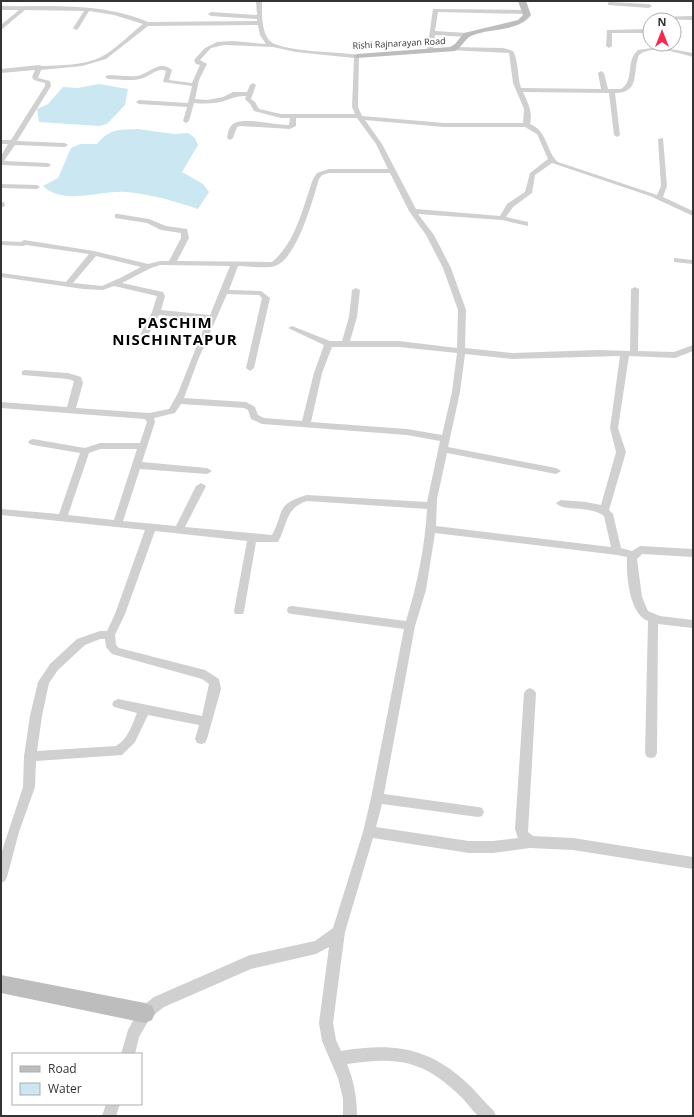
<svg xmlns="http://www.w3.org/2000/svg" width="694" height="1117" viewBox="0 0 694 1117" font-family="'Open Sans',sans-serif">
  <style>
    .water { fill: #cbe7f1 }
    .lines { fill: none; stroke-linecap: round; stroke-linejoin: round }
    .street { fill: #d0d0d0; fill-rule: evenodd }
    .secondary { fill: #bdbdbd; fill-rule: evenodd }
    .labels { text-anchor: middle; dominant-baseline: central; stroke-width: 4; stroke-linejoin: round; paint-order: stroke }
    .far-street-label { font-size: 9px; fill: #333; stroke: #fff }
    .district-label { font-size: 15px; font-weight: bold; letter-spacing: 1px; fill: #000; stroke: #fff }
  </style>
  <rect width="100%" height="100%" fill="#fff"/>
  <path class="water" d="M99 84 128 89 125 105 107 124 99 126 39 122 37 109 48 104 63 87 78 88Z
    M138 129 174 134 188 133 195 138 198 145 182 172 203 184 209 192 198 209C174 201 151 194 126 192 100 190 64 206 43 186L58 178 71 148 80 144H97C110 128 119 130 138 129Z"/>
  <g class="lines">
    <path class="street" d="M256 1H262C262 13 261 30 269 40 278 52 342 52 359 55L358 107 362 116 444 123H523L524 109 513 83 509 53 450 50 449 49 452 47 503 48 513 51C519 62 517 76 521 88L601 89 598 73 601 71 604 73 608 89H621C635 81 625 61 638 50L659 47 693 53V57C678 53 652 44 639 55 632 71 641 93 615 93L620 135 617 137 614 135 609 93 523 92C528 103 533 112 530 124 548 131 545 150 558 162L657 195 661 186 658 139 663 138 667 186 663 197 693 211V216L650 196 552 163 535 175 532 193 513 207 506 217 528 222V226L502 220 418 214 434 235 451 268 466 310 465 348 512 353 598 350 630 351 631 289 635 287 639 289 638 351 674 352 693 345V351L675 358 629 356 618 428 626 452 609 510 613 514 621 548 632 551 640 546 693 549V557L642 554 637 559 642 597 648 611 660 616 693 620V628L658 624 657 753 655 757 651 758 647 757 645 753 648 621C629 614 626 574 627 557L617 555 435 533 426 590 415 626 384 794 478 807 482 808 484 812 482 816 478 817 382 804 376 827 469 841H493L518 838 515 829 524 693 526 690 530 688 534 690 536 693 528 832 533 836 573 838 693 857V869L573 850 530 848 493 853H469L373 838 345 932 333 1023 336 1040 341 1051C392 1043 426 1046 466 1082 476 1091 484 1102 494 1111L496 1116H478C471 1109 465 1100 457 1093 421 1059 394 1057 347 1064 354 1081 357 1098 357 1116H343V1099L338 1078 322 1041 319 1023 329 947 316 954 251 969 164 1007 150 1018 139 1037 135 1054H121L128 1030 140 1008 154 997 250 955 315 941 333 928 363 832 371 798 404 629 292 614 288 613 287 610 288 607 292 606 406 621C417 585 425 547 427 509L307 501C285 508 288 524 278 542H256L244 611 243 614H235L234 611 247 541 155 531 125 614 115 635 116 645 119 648 205 670 219 679 221 689 207 739 205 743 201 744 197 743 195 739 199 725 148 715 135 742 122 755 36 761 35 787 19 832 7 877 5 881 1 883V854L23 787 24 756 30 716 38 682 50 664 77 639 100 631H107L115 614 145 530 1 515V509L59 514 80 453 33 445 30 444 28 442 30 440 33 439 85 448 100 443H140L147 422 145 419 1 408V402L67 407 74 381 68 379 22 375V371L25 370 68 373 81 377 83 383 76 408 149 413 169 409 178 393 207 320 159 315 145 341H139L138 339 152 312 157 296 114 286 103 290 83 289 1 277V273L66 282 89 254 26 245 23 246 1 245V241L21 242 24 240 94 251 148 264 160 261H169L181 238V233L161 230 147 223 115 218V214H118L149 219 166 226 187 229 189 238 177 261 272 262C296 242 303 207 313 179L317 173 329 169H388L376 144 357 118H296V126L290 129 240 126 237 127 233 138 230 140 227 138C228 134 228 129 231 126 239 115 277 126 289 125L290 118H281L254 111 250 104 245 99 246 96C238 96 235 97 227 100 217 104 205 104 194 103L189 121 186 123 183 121 187 107 139 104 136 102 139 100 188 103 192 86 163 82 166 71C158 67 150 76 143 78 132 82 119 79 108 79L105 77 108 75C117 75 127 77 137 76 149 74 160 59 172 70L169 80 192 83 200 65 196 64 194 60 205 48 217 42 232 41 266 44 260 35 258 25 148 26 106 59 82 66 41 70 38 78 50 81 51 86 17 141 65 143 68 145 65 147 15 145 4 161 48 163 51 165 48 167 1 165V156L8 144H1V140H11L45 86V83L34 80 32 77 35 70 1 73V69L39 65 42 66C61 65 83 66 101 57 115 50 130 34 143 24L114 15 89 11 78 29 76 30 73 28 84 11 25 10 1 30V25L19 10H1V6C50 7 101 2 148 22L257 21V19L211 16 208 14 211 12 257 15ZM224 45 273 47 296 52 354 58 352 107 355 114H281L259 109 255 102 251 99 256 85 253 83 250 85 247 92H233L223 97 207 100 195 99 199 80 207 64 200 60 211 48ZM365 120 444 127H525L537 134 548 159 530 173 525 192 507 204 500 216 416 209 382 144ZM329 173H390L409 211 426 235 443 268 458 310 457 348 399 341H350L357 317 360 290 356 288 352 290 349 317 342 341H330L292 326 288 328 324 345 314 373 302 421 264 418 258 415 255 407 246 402 184 398 198 360 227 294 259 295 262 298 246 368 250 371 254 368 270 298 261 291 229 290 238 266C248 266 266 269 275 266 297 259 313 199 319 179L322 175ZM96 256 141 267 120 278 102 286 73 283ZM160 265 230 266 210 315 161 310 165 296 163 292 122 283 151 268ZM332 347H399L457 353 452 392 442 435 407 429 311 422 322 373ZM465 354 512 359 620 356 610 428 616 452 601 505 586 502 561 500 556 503C563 512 591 505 604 516L611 547 436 526 437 499 447 453 556 474 561 471 556 468 448 447 460 392ZM181 404 244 408 248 410 251 419 262 424 407 435 440 441 427 502 307 495C275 504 285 511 272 535L185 527 206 486 201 483 196 486 176 526 123 521 140 469 207 474 212 471 207 468 142 462 155 422 154 418 175 413ZM100 449H137L114 520 68 515 89 453ZM100 639H105L106 647 112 654 202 679 209 684 202 716 118 699 114 701 112 704 114 707 137 713C132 725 128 739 116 746L37 751 42 716 49 683 58 670 85 645Z
      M610 2 649 4 652 6 649 8 608 5V3Z
      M433 9 526 10 529 12 526 14 438 12 435 31 467 33 470 35 467 37 435 35 433 51 430 53 427 51Z
      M693 16V20L650 19 653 17Z
      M650 29V33H612V46L609 48 606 46 607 30Z
      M1 184 37 185 40 187 37 189 1 188Z
      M1 202H4L5 206 1 208Z
      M674 258 693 260V264L674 262Z
      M106 1104H120L116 1116H102Z"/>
    <path class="secondary" d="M518 1H526L531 15C517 33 490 27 471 36 465 39 462 47 455 51L357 58 353 56 357 54 450 47 455 44 464 33 518 20 523 15Z
      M1 975 145 1003 152 1006 155 1013 152 1020 145 1023 1 993Z"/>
  </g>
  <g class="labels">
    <g class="far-street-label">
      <text transform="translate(399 43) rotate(-3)">Rishi Rajnarayan Road</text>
    </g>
    <g class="district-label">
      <text x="175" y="322">PASCHIM<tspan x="175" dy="17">NISCHINTAPUR</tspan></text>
    </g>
  </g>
  <rect width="694" height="1117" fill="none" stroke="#333333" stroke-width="4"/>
  <rect x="12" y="1053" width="130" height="52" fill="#ffffff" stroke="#adadad"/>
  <rect x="20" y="1066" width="20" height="6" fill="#bdbdbd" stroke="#adadad"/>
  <text x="48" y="1073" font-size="12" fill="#333333">Road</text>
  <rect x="20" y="1083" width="20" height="12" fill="#cbe7f1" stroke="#adadad"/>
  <text x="48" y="1093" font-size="12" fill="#333333">Water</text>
  <g transform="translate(662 32)"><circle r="19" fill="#ffffff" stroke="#adadad"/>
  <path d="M0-3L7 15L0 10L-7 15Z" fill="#f72751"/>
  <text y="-6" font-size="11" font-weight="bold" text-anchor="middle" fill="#333333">N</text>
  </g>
</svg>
